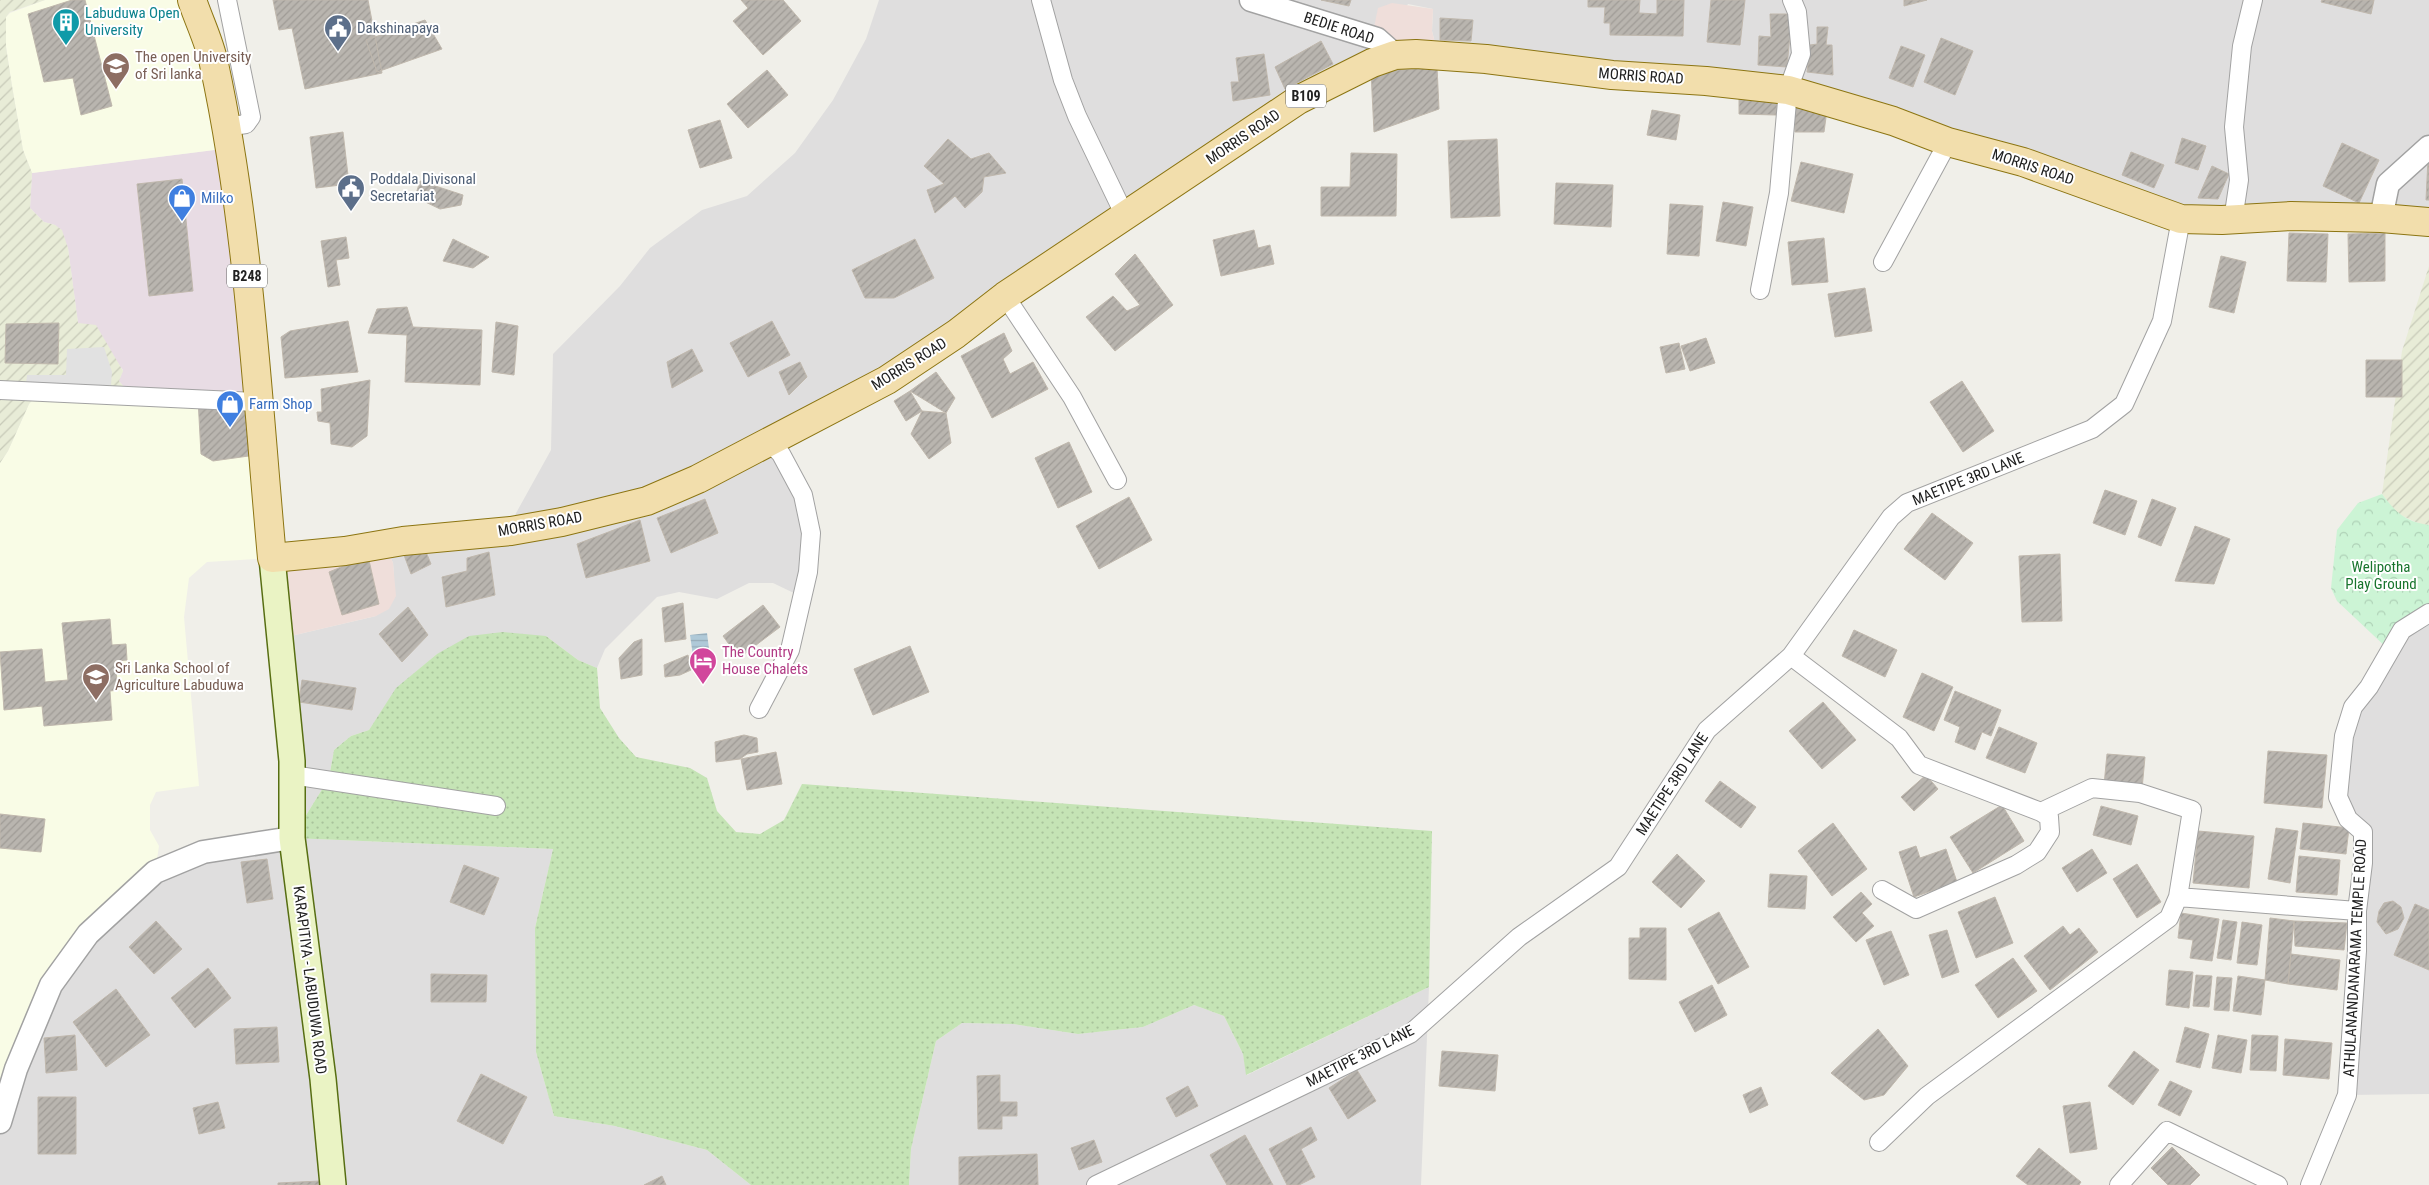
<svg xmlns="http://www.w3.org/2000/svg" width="2429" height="1185" viewBox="0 0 2429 1185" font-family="'Roboto Condensed',sans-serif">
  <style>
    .residential { fill: #dfdede }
    .commercial { fill: #efdeda }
    .industrial { fill: #e8dce4 }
    .education { fill: #f9fce6 }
    .farmland { fill: url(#farmland-furrows) }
    .grass { fill: url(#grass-dots) }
    .park { fill: url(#park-crowns) }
    .parking { fill: #e1e1e1 }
    .water { fill: url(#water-rules) }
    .building { fill: url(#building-hatch); stroke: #c0b8ad }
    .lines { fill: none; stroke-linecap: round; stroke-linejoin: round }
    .minor-casing { stroke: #a2a2a2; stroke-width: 20 }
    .tertiary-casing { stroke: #a2a2a2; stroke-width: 25 }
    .secondary-casing { stroke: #576e12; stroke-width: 28 }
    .primary-casing { stroke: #8c7512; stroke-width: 30 }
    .minor { stroke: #fff; stroke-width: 18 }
    .tertiary { stroke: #fff; stroke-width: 22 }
    .secondary { stroke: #eaf3c4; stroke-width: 25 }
    .primary { stroke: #f2deac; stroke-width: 28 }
    .labels { text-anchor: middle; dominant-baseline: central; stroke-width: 4; stroke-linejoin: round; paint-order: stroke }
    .shield { fill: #fff; stroke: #646464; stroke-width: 1 }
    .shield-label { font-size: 14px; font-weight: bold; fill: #212121 }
    .culture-label { font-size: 15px; fill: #0d838f; stroke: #fff; text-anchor: start }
    .service-label { font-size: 15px; fill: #4e5e75; stroke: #fff; text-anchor: start }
    .street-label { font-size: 15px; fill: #212121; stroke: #fff }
    .education-label { font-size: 15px; fill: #785e54; stroke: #fff; text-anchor: start }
    .shop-label { font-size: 15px; fill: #366cbe; stroke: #fff; text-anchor: start }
    .park-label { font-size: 15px; fill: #19752e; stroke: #fff }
    .hotel-label { font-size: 15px; fill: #b23c85; stroke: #fff; text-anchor: start }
  </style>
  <defs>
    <pattern id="farmland-furrows" width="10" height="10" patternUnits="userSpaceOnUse" patternTransform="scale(1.25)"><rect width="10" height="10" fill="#e8ecd7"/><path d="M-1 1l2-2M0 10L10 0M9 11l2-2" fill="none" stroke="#c7cab8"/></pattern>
    <pattern id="grass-dots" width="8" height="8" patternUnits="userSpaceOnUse" patternTransform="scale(1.25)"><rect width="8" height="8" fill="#c5e4b5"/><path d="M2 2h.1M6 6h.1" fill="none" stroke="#a9c39b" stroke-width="1.8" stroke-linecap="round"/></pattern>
    <pattern id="park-crowns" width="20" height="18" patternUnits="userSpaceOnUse" patternTransform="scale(1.25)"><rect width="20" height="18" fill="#ccf4d5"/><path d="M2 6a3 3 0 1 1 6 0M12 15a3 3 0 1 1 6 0" fill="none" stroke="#afd1b7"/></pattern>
    <pattern id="water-rules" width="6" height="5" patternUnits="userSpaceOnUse" patternTransform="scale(1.25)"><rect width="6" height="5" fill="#afc9d8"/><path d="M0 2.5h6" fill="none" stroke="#96acb9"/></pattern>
    <pattern id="building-hatch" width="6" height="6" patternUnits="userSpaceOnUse" patternTransform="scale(1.25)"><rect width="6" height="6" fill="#b9b5af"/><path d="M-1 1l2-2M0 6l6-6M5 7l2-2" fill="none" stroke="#9f9b96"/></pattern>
  </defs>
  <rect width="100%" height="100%" fill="#f0efe9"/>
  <path class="residential" d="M879 0H2429V222L2222 220 1788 90 1438 55 1432 31 1433 9 1408 4 1372 63 784 445 811 502 798 595 773 583H749L717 599 679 592 657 597 605 649 597 668 578 660 546 636 437 654 397 688 369 730 351 736 334 750 329 778 292 838 553 849 535 928 536 1052 554 1116 615 1126 707 1150 751 1185H0V1121L51 985 155 872 292 839 278 639 376 616 394 577 393 563 388 551 510 524 551 450 553 354 620 286 650 248 702 210 747 196 795 153 833 100 866 39Z
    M2429 613V1094L2347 1095 2363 832 2348 819 2344 736 2389 650Z
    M1429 987 1421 1185H909L911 1149 936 1041 962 1023 1013 1024 1078 1034 1143 1027 1194 1005 1224 1016 1243 1054 1247 1075Z"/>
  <path class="commercial" d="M1392 3 1433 9 1432 31 1438 55 1372 37 1378 8Z
    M388 551 393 563 396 596 389 609 376 616 278 639 272 558Z"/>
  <path class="industrial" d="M230 148 258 402 131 395 119 381 123 370 110 352 78 323 68 248 55 225 44 222 30 208 32 173Z"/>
  <path class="education" d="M45 0H192L230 148 32 173 23 150 12 86 6 46V17L10 13Z
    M39 392 198 399 201 454 213 461 263 454 272 558 207 562 189 578 184 617 199 786 156 792 150 805V830L159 846 155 872 51 985 0 1122V463L8 451 29 404Z"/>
  <path class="farmland" d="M0 0H45L10 12 6 17V47L12 86 23 150 32 173 30 208 44 222 55 225 62 230 68 248 78 323 96 325 123 371 119 381 131 395 39 392 29 404 8 451 0 463Z
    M2429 266V525L2420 524 2396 513 2382 494 2402 351Z"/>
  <path class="grass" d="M503 632 546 636 578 660 597 668 600 708 619 738 636 757 690 768 707 778 717 811 736 832 760 834 784 820 802 784 1432 831 1429 987 1246 1075 1243 1054 1224 1016 1194 1005 1143 1027 1078 1034 1013 1024 962 1023 936 1041 911 1149 909 1185H751L707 1150 615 1126 554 1116 536 1052 535 928 553 849 292 838 329 778 334 750 351 736 369 730 396 688 437 654 469 636Z"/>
  <path class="park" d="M2382 494C2396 513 2406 522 2429 525V613L2389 650 2337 601 2331 588 2337 530 2358 503Z"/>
  <path class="parking" d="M104 347 112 372 111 385H26L27 375H66L67 349Z"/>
  <path class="water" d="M707 633 711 665 695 670 690 635Z"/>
  <path class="building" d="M72 0H85L112 106 81 115 73 78 44 82 28 14Z
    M273 0H368L382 73 305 89 292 28 279 30Z
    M741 0H783L801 21 763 55 733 21 748 8Z
    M1321 0H1351L1349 6Z
    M1588 0H1640L1639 13 1657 14V0H1684L1683 36 1610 35V23H1604L1605 7H1588Z
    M1711 0H1745L1740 45 1707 42Z
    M1904 0H1927L1904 6Z
    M2322 0H2374L2371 14 2321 2Z
    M1770 14H1789L1790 35 1787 67 1758 65 1759 36 1771 37Z
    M1440 18 1473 20 1471 41 1440 40Z
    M425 20 442 49 377 72 366 40Z
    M1817 27H1828L1826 45H1832L1833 75 1807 72 1810 45 1817 44Z
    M1941 38 1973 51 1955 95 1924 82Z
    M1321 41 1333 64 1285 89 1275 67Z
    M1901 46 1925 55 1913 87 1889 78Z
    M1264 54 1270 95 1233 101 1231 82H1239L1236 58Z
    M1437 67 1439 109 1374 132 1371 72Z
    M767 70 788 95 748 128 727 104Z
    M1739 91 1778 96 1776 115 1739 114Z
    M1794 100 1827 110 1824 132H1795Z
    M1652 110 1680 115 1676 140 1647 135Z
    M720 120 732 158 700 168 688 130Z
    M343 132 349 184 316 188 310 137Z
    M2182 138 2206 146 2198 170 2175 163Z
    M948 139 971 159 989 153 1006 173 984 177 982 192 965 208 955 196 935 213 927 190 944 184 924 166Z
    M1497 139 1500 216 1451 218 1448 141Z
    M2342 143 2379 160 2359 203 2323 186Z
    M2131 152 2164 165 2154 188 2122 175Z
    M1351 153 1397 154 1396 216H1321V187H1350Z
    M2428 159H2429V200H2426Z
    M1801 162 1853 174 1844 213 1791 201Z
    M2212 166 2229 174 2218 199 2198 198Z
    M182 179 193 291 149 296 137 184Z
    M420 181 463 195 461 205 440 209 415 197Z
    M1556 183 1613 185 1611 227 1554 224Z
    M1723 202 1753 207 1746 246 1716 241Z
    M1670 204 1703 206 1699 256 1667 254Z
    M1254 230 1258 248 1270 245 1274 264 1221 276 1213 240Z
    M2289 233 2328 234 2326 282 2287 281Z
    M2385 233V281L2349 282 2348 234Z
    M346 237 349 258 336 260 340 285 328 287 321 241Z
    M1824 238 1828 282 1792 285 1788 242Z
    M453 239 489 257 473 268 443 261Z
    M915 239 934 278 894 298H865L852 270Z
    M1135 254 1173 305 1115 351 1086 317 1113 296 1127 311 1140 305 1115 274Z
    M2221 256 2246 262 2234 313 2209 307Z
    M1865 288 1872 331 1835 337 1828 294Z
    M407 307 413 327 482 330 480 385 405 382 407 335 368 333 377 309Z
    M348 321 358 372 285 378 281 337 290 331Z
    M772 321 790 355 748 377 730 343Z
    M496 322 518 326 514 375 492 372Z
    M59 323 58 364 5 363 6 324Z
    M1004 333 1012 351 1003 359 1010 374 1033 362 1048 389 992 418 961 356Z
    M1706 338 1715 363 1690 371 1681 346Z
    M1679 343 1685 369 1666 373 1660 347Z
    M692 349 703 371 672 388 667 362Z
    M2366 360H2402V397H2366Z
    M800 362 807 377 789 395 779 372Z
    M936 372 955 398 946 413 910 391Z
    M370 380 367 436 352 447 331 444 330 423 318 421 317 412H322L321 389Z
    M1962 381 1994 431 1963 452 1930 402Z
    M910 391 922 411 906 421 894 401Z
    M198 399 258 402 263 454 213 461 201 454Z
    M922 411 946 413 951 443 929 459 911 434Z
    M1069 442 1092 492 1058 508 1035 458Z
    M2105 490 2137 501 2125 535 2093 523Z
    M1129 497 1152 540 1099 569 1076 526Z
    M705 499 718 533 671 553 657 518Z
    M2152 499 2176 508 2161 546 2138 537Z
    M1932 513 1973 543 1945 580 1904 549Z
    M640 520 650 561 586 578 577 544Z
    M2195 526 2230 539 2214 584 2175 581Z
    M424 547 431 564 411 574 404 555Z
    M489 552 495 595 446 607 442 577 467 571V558Z
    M2060 554 2062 621 2022 622 2019 556Z
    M368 556 379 604 342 615 329 572Z
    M683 603 686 639 665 642 662 608Z
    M763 605 780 627 739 658 723 636Z
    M408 607 428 635 402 662 379 634Z
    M110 619 112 645 126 644 127 660 115 661 118 690 110 691 112 720 44 726 42 706 4 710 0 652 42 649 45 682 68 680 62 623Z
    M1854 630 1897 650 1885 677 1842 656Z
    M642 639V675L621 679 619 658 634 642Z
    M910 646 929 692 873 715 854 669Z
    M688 655 691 670 680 675 665 677 664 665Z
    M1922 673 1953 687 1934 731 1903 717Z
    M302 680 356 688 352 710 299 702Z
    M1955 691 2001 710 1991 736 1982 732 1975 750 1955 742 1960 727 1944 720Z
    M1823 702 1856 740 1822 769 1789 731Z
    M1999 727 2037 743 2025 773 1986 758Z
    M744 735 757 738 758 752 747 754 740 759 716 762 715 742Z
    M2268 751 2327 755 2322 808 2264 803Z
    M776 752 782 784 747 790 741 759Z
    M2107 754 2145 757 2142 789 2104 785Z
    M1926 775 1938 789 1914 811 1901 797Z
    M1720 781 1756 807 1741 828 1705 801Z
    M2002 805 2024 841 1973 873 1950 837Z
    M2101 806 2138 816 2131 845 2093 835Z
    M0 814 45 819 41 852 0 848Z
    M1833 823 1867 869 1832 896 1798 851Z
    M2303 823 2349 828 2346 854 2300 849Z
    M2276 828 2298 831 2290 883 2268 879Z
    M2198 831 2254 836 2249 888 2193 883Z
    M1916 846 1920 858 1946 849 1957 882 1914 897 1899 852Z
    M2092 849 2107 873 2077 892 2062 868Z
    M1677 854 1705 881 1681 908 1652 882Z
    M2299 856 2340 860 2337 895 2296 892Z
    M267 859 273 899 247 903 241 862Z
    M2137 864 2161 902 2137 918 2113 879Z
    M464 865 499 878 484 915 450 902Z
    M1770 874 1807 876 1805 909 1768 907Z
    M1861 892 1872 904 1862 913 1874 926 1856 942 1833 917Z
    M1995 897 2013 943 1976 958 1958 912Z
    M2393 901 2401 907 2404 918 2398 929 2386 934 2377 922 2379 911 2384 903Z
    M2415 904 2429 910V970L2394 955Z
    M1719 912 1749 967 1718 984 1688 929Z
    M2181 913 2219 919 2212 961 2190 958 2193 940 2178 938Z
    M2270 918 2294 921 2288 984 2265 980Z
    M2223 920 2237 922 2231 960 2217 958Z
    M156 921 182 949 154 974 129 947Z
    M2294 921 2347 923 2344 950 2295 946Z
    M2242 922 2262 925 2257 965 2237 963Z
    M2063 926 2070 935 2079 928 2098 952 2050 990 2024 956Z
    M1640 928H1666V980L1629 979V938H1640Z
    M1947 930 1959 972 1942 978 1929 935Z
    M1891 931 1909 975 1884 985 1866 940Z
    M2291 954 2340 960 2337 990 2288 984Z
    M2013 958 2037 991 1998 1018 1975 985Z
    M208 968 231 998 195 1028 171 998Z
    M2169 970 2193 972 2189 1008 2166 1005Z
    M431 974 487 975 486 1002H431Z
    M2196 975 2212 976 2209 1007 2193 1006Z
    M2238 976 2265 980 2261 1015 2233 1011Z
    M2217 977 2232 978 2229 1011 2214 1010Z
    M1712 985 1727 1015 1695 1032 1679 1002Z
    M116 989 150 1035 106 1067 73 1022Z
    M277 1027 279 1062 236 1064 234 1029Z
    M2185 1027 2209 1034 2200 1068 2176 1062Z
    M1878 1029 1908 1066 1884 1095 1864 1100 1831 1073Z
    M75 1035 77 1070 46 1073 44 1038Z
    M2218 1035 2247 1040 2241 1073 2212 1068Z
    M2252 1035 2278 1036 2276 1071 2250 1070Z
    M2285 1039 2332 1043 2329 1079 2283 1075Z
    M1442 1051 1498 1055 1495 1091 1439 1086Z
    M2134 1051 2159 1070 2133 1105 2108 1086Z
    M1357 1070 1376 1101 1348 1119 1329 1088Z
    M481 1074 527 1097 503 1144 457 1121Z
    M1000 1075V1102H1017V1116H1002V1129H978L977 1076Z
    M2170 1081 2192 1091 2180 1116 2158 1105Z
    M1188 1086 1198 1106 1176 1117 1166 1098Z
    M1761 1087 1768 1105 1750 1113 1743 1095Z
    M38 1097H76V1154H38Z
    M218 1102 225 1128 199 1134 193 1108Z
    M2090 1102 2097 1149 2070 1153 2063 1106Z
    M1311 1127 1317 1140 1301 1149 1315 1177 1299 1185H1287L1269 1149Z
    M1245 1135 1273 1185H1227L1210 1155Z
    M1094 1140 1102 1162 1079 1170 1071 1148Z
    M2172 1147 2200 1175 2190 1185H2168L2151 1168Z
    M2039 1148 2081 1182 2079 1185H2028L2016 1176Z
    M1037 1154 1038 1185H959V1157Z
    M662 1176 666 1185H644Z
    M320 1181V1185H278V1183Z"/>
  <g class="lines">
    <g class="minor-casing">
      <path id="minor" d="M1041 0 1063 80 1077 116 1125 216
        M226 127 246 124 251 117 227 0
        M2233 220 2239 180 2234 127 2242 46 2253 0
        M1883 262 1948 142
        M1760 290 1779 193 1788 90 1801 54 1797 12 1792 0
        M1005 296 1072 397 1117 480
        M0 390 258 402
        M1791 656 1899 738 1919 765 2041 812 2049 817 2050 832 2037 852 2016 865 1916 909 1882 890
        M759 709 790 650 808 572 811 533 803 495 781 454 770 443
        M292 775 496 806
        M2041 812 2092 788 2140 793 2192 810 2178 897
        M1879 1142 1927 1096 2169 918 2178 897 2357 911
        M1096 1185 1410 1034 1519 937 1618 867 1707 730 1791 656 1891 517 1907 503 2092 429 2124 404 2162 321 2181 219
        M2119 1185 2167 1131 2278 1185
        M2310 1185 2347 1095 2357 951V911L2363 863V832L2348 819 2338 797 2344 736 2353 707 2369 687 2402 630 2429 613"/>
    </g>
    <g class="tertiary-casing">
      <path id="tertiary" d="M1251 0 1377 39 1395 55
        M2381 218 2388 184 2429 147
        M0 1122 16 1069 51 985 88 934 155 872 203 852 292 838"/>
    </g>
    <g class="secondary-casing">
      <path id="secondary" d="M272 558 292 761V838L323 1079 333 1185"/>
    </g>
    <g class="primary-casing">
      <path id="primary" d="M192 0C199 21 210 43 214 64 249 226 257 394 272 558L345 551 403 541 511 531 562 522 647 501 698 479 887 380 956 334 1005 296 1298 100 1372 63 1395 55 1416 54 1486 59 1612 75 1706 81 1788 90 1893 121 1948 142 2023 162 2181 219 2222 220 2291 216 2381 218 2429 222"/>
    </g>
    <use href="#minor" class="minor"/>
    <use href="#tertiary" class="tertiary"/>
    <use href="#secondary" class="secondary"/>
    <use href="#primary" class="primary"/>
  </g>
  <defs>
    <g id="building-pin" transform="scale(1.4375)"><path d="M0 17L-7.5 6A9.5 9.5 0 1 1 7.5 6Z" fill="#0f9aa8" stroke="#fff"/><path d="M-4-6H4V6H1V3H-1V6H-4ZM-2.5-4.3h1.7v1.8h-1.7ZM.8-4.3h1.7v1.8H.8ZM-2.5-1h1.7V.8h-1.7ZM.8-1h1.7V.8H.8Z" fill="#fff"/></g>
    <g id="civic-pin" transform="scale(1.4375)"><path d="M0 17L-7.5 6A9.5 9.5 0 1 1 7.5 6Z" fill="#5c6f8a" stroke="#fff"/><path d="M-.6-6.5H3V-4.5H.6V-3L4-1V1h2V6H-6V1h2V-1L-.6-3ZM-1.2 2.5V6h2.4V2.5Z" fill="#fff"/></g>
    <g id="university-pin" transform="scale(1.4375)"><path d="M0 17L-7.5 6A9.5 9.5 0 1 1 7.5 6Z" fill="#8d6e63" stroke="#fff"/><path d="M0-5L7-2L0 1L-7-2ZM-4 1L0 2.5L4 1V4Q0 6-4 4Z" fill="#fff"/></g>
    <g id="shop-pin" transform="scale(1.4375)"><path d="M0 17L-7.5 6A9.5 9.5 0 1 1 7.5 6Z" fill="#3f7fe0" stroke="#fff"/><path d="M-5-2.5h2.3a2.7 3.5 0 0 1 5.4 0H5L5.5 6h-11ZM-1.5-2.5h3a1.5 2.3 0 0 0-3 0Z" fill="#fff"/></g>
    <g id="hotel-pin" transform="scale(1.4375)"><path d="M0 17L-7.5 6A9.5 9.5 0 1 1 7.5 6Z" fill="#d1479c" stroke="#fff"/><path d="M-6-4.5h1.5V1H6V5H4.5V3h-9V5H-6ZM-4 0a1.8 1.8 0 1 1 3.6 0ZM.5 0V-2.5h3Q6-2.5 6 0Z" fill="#fff"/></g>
    <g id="school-pin" transform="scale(1.4375)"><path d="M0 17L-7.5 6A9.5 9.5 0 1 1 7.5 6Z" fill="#8d6e63" stroke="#fff"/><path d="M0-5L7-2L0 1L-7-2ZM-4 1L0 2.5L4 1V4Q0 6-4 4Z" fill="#fff"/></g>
  </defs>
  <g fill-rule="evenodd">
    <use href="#building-pin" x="66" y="22"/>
    <use href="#civic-pin" x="338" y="28"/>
    <use href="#university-pin" x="116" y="66"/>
    <use href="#civic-pin" x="351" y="188"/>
    <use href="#shop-pin" x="182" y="198"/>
    <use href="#shop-pin" x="230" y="404"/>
    <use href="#hotel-pin" x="703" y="661"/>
    <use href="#school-pin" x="96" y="677"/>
  </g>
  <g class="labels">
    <g class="shield">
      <rect x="1286" y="84.5" width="40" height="23" rx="4"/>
      <rect x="227" y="264.5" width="40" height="23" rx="4"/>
    </g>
    <g class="shield-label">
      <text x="1306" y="96">B109</text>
      <text x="247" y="276">B248</text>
    </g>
    <g class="culture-label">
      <text x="85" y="13">Labuduwa Open<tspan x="85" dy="17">University</tspan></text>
    </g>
    <g class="service-label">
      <text x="357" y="28">Dakshinapaya</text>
      <text x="370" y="179">Poddala Divisonal<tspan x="370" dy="17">Secretariat</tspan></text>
    </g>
    <g class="street-label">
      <text transform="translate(1339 28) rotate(18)">BEDIE ROAD</text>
      <text transform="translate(1641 76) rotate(4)">MORRIS ROAD</text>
      <text transform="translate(1243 137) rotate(-34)">MORRIS ROAD</text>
      <text transform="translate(2033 167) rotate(18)">MORRIS ROAD</text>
      <text transform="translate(909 364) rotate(-32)">MORRIS ROAD</text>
      <text transform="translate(1968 479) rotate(-22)">MAETIPE 3RD LANE</text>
      <text transform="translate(540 524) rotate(-10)">MORRIS ROAD</text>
      <text transform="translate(1672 784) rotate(-57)">MAETIPE 3RD LANE</text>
      <text transform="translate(2355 958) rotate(-87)">ATHULANANDANARAMA TEMPLE ROAD</text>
      <text transform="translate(310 980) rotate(83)">KARAPITIYA - LABUDUWA ROAD</text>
      <text transform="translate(1360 1056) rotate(-27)">MAETIPE 3RD LANE</text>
    </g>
    <g class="education-label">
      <text x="135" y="57">The open University<tspan x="135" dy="17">of Sri lanka</tspan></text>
      <text x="115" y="668">Sri Lanka School of<tspan x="115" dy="17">Agriculture Labuduwa</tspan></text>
    </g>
    <g class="shop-label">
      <text x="201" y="198">Milko</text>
      <text x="249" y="404">Farm Shop</text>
    </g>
    <g class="park-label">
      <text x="2381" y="567">Welipotha<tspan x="2381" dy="17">Play Ground</tspan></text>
    </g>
    <g class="hotel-label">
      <text x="722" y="652">The Country<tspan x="722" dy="17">House Chalets</tspan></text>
    </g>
  </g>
</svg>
